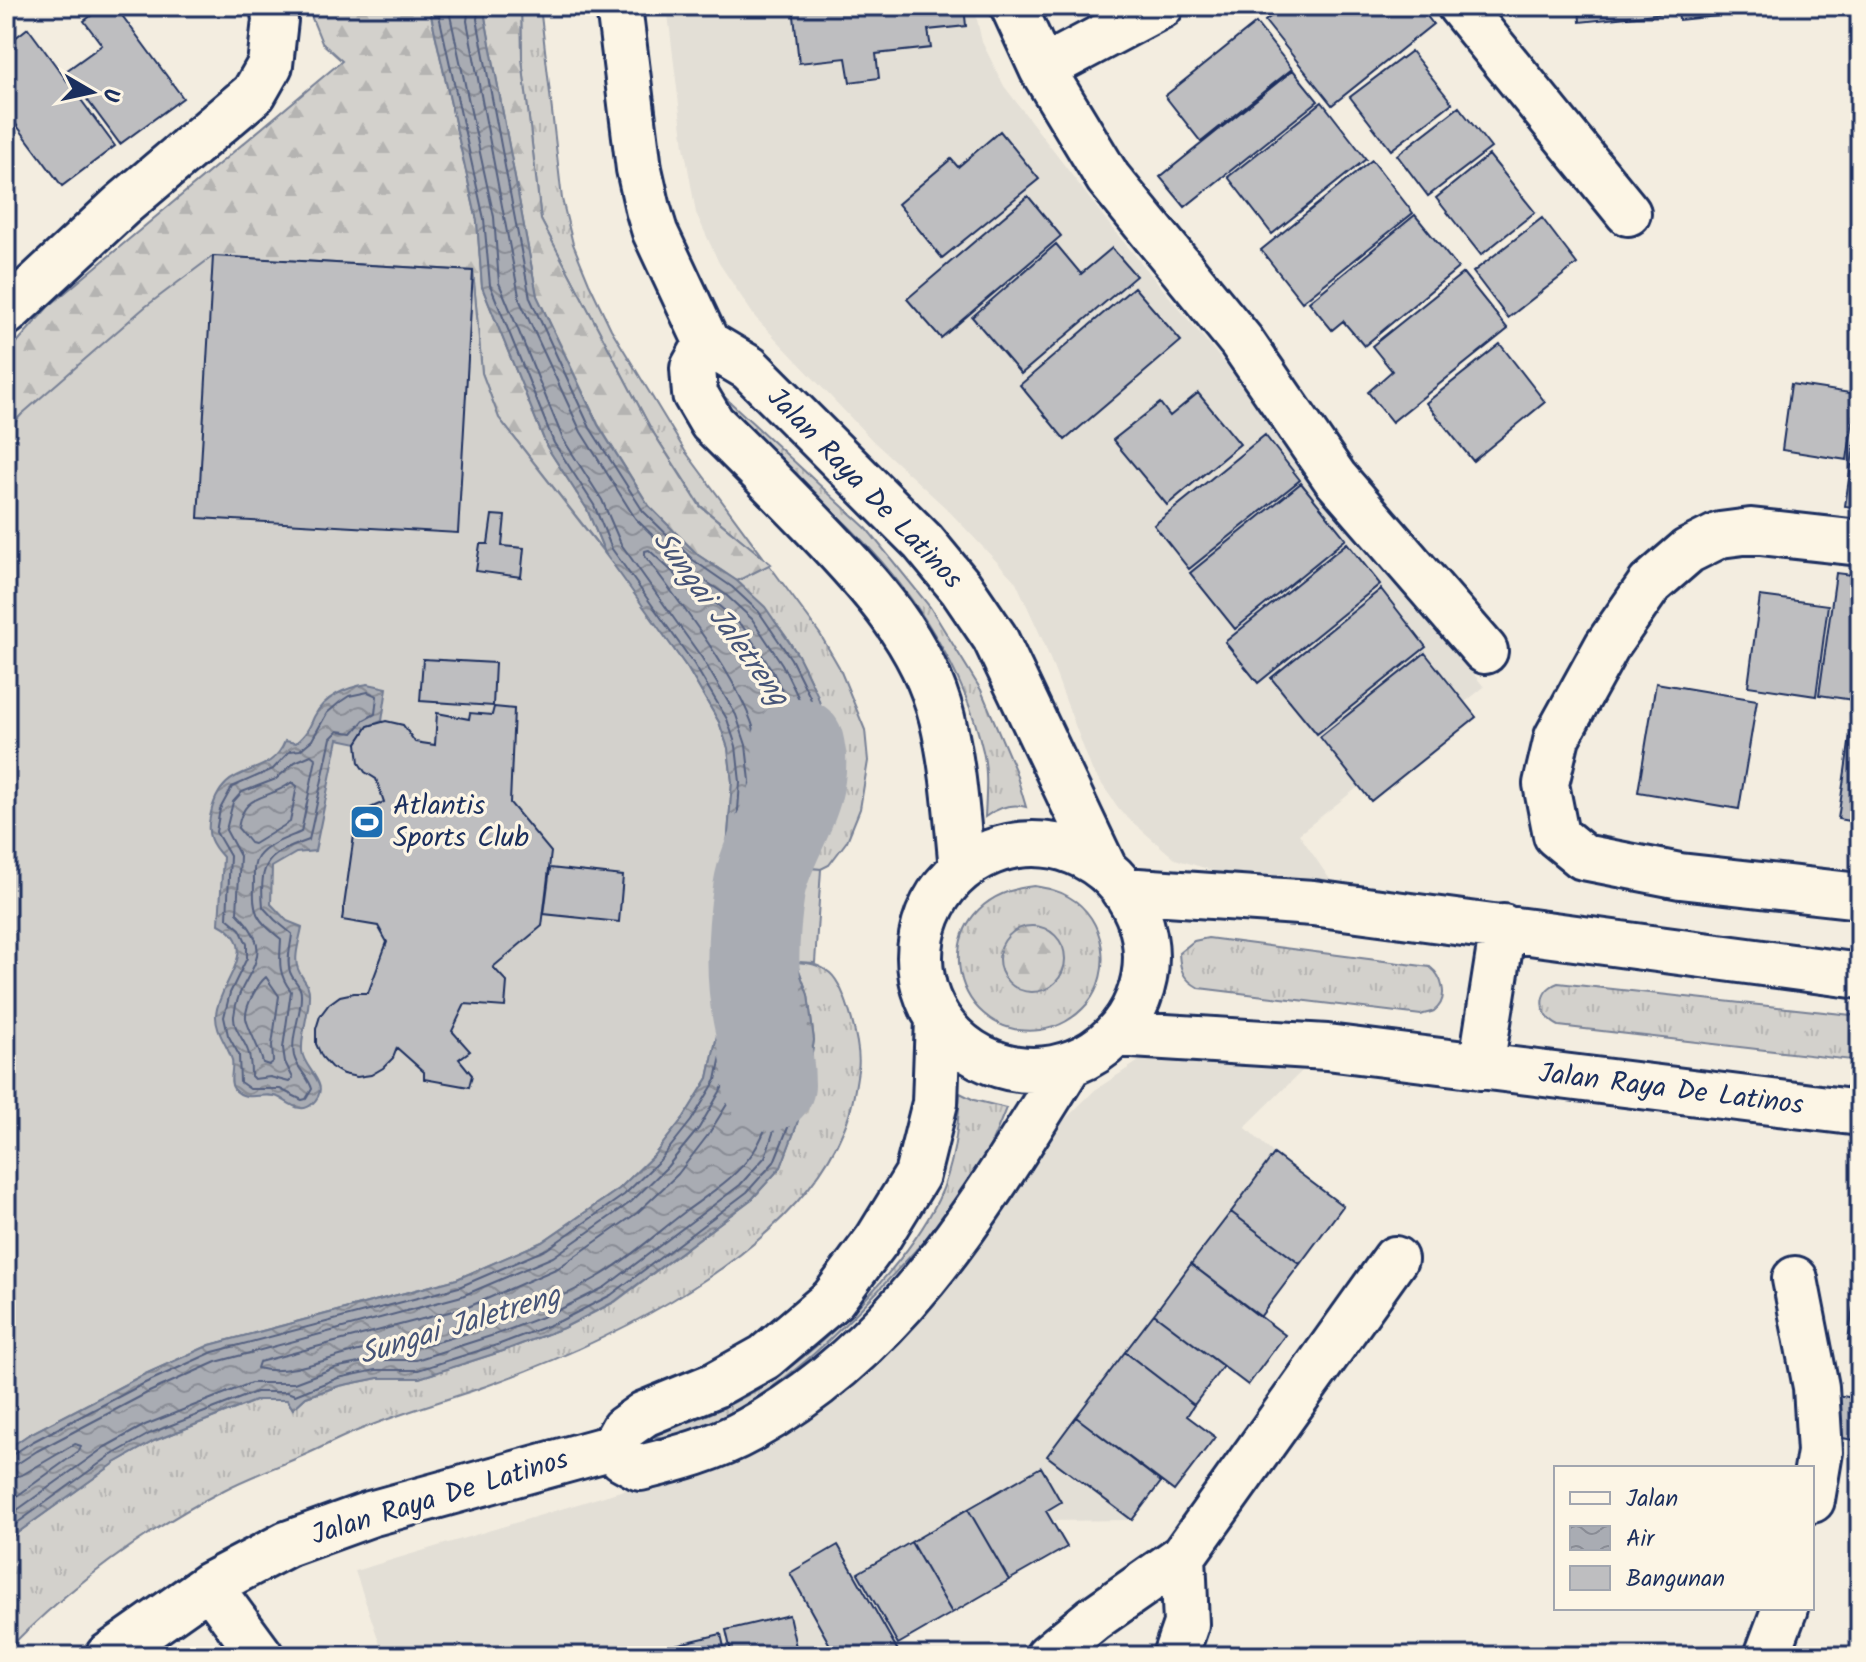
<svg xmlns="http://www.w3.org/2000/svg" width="1866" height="1662" viewBox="0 0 1866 1662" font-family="Kalam,sans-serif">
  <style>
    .built { fill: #e3dfd6 }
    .grass { fill: url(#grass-tufts); stroke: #778095; stroke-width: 2 }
    .forest { fill: url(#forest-firs); stroke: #778095; stroke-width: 2 }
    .pitch { fill: #d3d1cc; stroke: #778095; stroke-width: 2 }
    .water { fill: url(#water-waves); stroke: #707a91; stroke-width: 2 }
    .pier { fill: #f3ede0 }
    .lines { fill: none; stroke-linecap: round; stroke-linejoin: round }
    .shore { stroke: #546180; stroke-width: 2 }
    .river { stroke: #a9acb3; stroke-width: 92 }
    .building { fill: #bebec0; stroke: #1b2f5e; stroke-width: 2 }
    .minor-casing { stroke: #1b2f5e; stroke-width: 50 }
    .minor { stroke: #fcf5e5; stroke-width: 44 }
    .labels { text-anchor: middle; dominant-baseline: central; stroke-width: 7; stroke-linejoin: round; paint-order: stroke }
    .street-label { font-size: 28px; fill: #1b2f5e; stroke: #fcf5e5 }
    .poi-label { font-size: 28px; fill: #1b2f5e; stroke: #fcf5e5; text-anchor: start }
    .water-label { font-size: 30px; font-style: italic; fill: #465478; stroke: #fcf5e5 }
  </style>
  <defs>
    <pattern id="grass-tufts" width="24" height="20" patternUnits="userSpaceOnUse" patternTransform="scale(2)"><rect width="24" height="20" fill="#d3d1cc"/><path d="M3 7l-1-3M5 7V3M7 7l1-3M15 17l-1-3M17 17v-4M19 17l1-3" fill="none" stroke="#b5b4b2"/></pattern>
    <pattern id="forest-firs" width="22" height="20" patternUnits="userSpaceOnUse" patternTransform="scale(2)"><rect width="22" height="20" fill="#d3d1cc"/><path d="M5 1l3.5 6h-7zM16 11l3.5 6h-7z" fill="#b5b4b2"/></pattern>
    <pattern id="water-waves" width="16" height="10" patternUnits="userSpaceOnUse" patternTransform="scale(2)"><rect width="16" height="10" fill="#a9acb3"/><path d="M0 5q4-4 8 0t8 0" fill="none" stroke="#898c95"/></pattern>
  </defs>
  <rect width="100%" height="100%" fill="#f3ede0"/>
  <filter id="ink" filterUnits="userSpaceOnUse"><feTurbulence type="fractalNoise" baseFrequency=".0125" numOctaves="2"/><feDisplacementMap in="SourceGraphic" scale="16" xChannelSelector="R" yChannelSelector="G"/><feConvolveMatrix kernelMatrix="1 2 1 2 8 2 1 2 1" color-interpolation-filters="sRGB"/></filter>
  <g filter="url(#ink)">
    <path class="built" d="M667 6H974L982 42 1004 86 1113 229 1257 402 1484 687 1299 834 1335 887 1231 876 1175 859 1122 813 1092 770 1044 643 1016 582 947 509 873 441 755 317 719 263 696 213 684 146Z
      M1182 1045 1250 1048 1303 1070 1245 1127 1274 1154 1343 1206 1187 1416 1161 1482 1132 1520 1048 1521 995 1552 1009 1580 877 1656H384L355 1571 644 1484 763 1444 1046 1138 1095 1090 1142 1059Z"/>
    <path class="grass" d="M521 6H540L562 199 573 244 589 283 611 329 685 451 820 634 839 667 865 730 868 761 860 809 847 841 829 865 821 869 803 868C858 763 820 657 737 581L770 564 701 506 651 429 541 220 522 59Z
      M717 390 867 529 930 607 981 690 1015 770 1026 807C1012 803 997 808 985 817 986 795 988 772 983 751 964 670 916 596 859 537 834 510 804 488 778 462 755 440 733 416 711 392Z
      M1034 886C1046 888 1058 890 1069 897 1106 918 1113 972 1087 1004 1075 1018 1058 1028 1040 1030 947 1041 920 898 1034 886Z
      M1208 938 1430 967C1442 976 1450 999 1434 1011 1430 1013 1425 1013 1421 1015L1199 988C1183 979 1180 971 1179 953L1194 941Z
      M796 962C809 963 819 964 830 973 846 987 862 1049 858 1070 855 1090 852 1111 844 1129 792 1255 611 1341 489 1385 444 1401 396 1414 352 1433 335 1440 319 1449 302 1456 277 1467 249 1477 224 1490 143 1532 70 1586 6 1651V1541L115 1463 154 1441 258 1400H287L293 1409 306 1397 339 1386 378 1378H419L503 1351 563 1328 615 1302 753 1198 781 1167 796 1127 806 1092 814 1040 808 995Z
      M1558 983 1860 1016V1061L1559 1026C1539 1016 1535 992 1558 983Z
      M960 1093 974 1100 1006 1108C996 1133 987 1156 972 1179 944 1221 909 1258 874 1295 824 1347 775 1395 707 1424 693 1430 671 1439 655 1437L653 1435C661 1425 680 1425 692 1421 711 1414 730 1405 748 1395 814 1358 905 1268 938 1200 954 1167 958 1129 960 1093Z"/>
    <path class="forest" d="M307 6H429L477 221 482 287 547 447 587 509 605 553 499 418 482 373 473 271 22 414 6 432V355L48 307 342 61 322 43Z
      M487 6H521L522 59 541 220 651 429 700 506 771 564 737 581 698 555 649 506 598 424 537 296 485 17Z
      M999 959a33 33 0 1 1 66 0a33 33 0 1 1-66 0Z"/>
    <path class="pitch" d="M213 256 473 271 482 373 499 418 630 586 688 669 719 722 728 748 732 782 726 862 821 869 815 963 722 957 718 1031 708 1078 684 1117 654 1155 619 1189 542 1242 457 1279 210 1345 141 1376 28 1435 6 1450V432L22 414 145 307Z"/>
    <path class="water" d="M429 6H487L485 17 537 296 598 425 649 506 698 555 737 581 765 607 798 655 817 694 829 735 828 778 813 847 803 868 726 862 732 782 728 748 719 722 688 669 605 553 587 509 547 447 482 287 477 221Z
      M368 684 387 688 382 721 368 726 357 743 338 739 315 851 296 853 272 867 271 904 287 921 302 927C300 939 293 958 298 969 302 980 310 983 309 996 309 1014 301 1032 302 1051 303 1070 334 1084 312 1104 301 1114 291 1104 280 1098 265 1090 247 1104 234 1089 228 1082 234 1069 232 1060 227 1044 215 1032 216 1014 220 980 263 947 219 924L223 857C211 844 206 835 210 817 222 755 268 784 285 741L296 743C306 734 309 729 314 717 324 696 348 687 368 684Z
      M722 957 796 962 808 995 814 1040 806 1092 796 1127 781 1167 753 1198 614 1302 563 1328 503 1351 419 1378H378L339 1386 306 1397 293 1409 287 1400H257L154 1441 115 1463 6 1541V1450L28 1435 141 1376 210 1345 457 1279 542 1242 619 1189 654 1155 684 1117 708 1078 718 1031Z"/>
    <path class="pier" d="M722 862 765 865 807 868 803 872 725 866Z
      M721 953 796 958 800 962 718 957Z"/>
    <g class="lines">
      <path class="shore" d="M437 6 484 219 490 285 554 443 594 505 612 549 694 664 727 719 736 746 740 782 735 853 797 859 806 844 820 777 821 736 810 697 791 659 759 612 732 587 693 560 643 511 590 428 530 298 477 19 479 6
        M448 6 494 217 499 283 563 439 602 500 621 544 702 658 736 715 746 745 750 781 746 844 791 848 797 841 804 812 810 776V738L800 701 782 664 752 619 726 595 686 568 635 518 581 432 520 301 467 21 469 6
        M649 550 678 577 718 605 743 627 772 670 789 705 798 739V775L792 809 784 836 759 832C759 801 764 771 757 740 744 684 680 603 645 556V551Z
        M368 692 377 696 375 714 364 720 353 733 338 731 331 738 309 840C268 855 259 860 263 907L275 920 292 934C291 946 286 960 290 972 293 981 301 984 301 994 302 1014 290 1036 294 1056 297 1069 309 1077 312 1089L306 1099 302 1100 280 1089H250L240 1082 239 1055 228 1035 224 1017 230 993 247 958V944L240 929 227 918 230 856 216 832 220 809 232 787 273 769 290 751 300 750 312 740 327 713 340 702 349 696Z
        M311 755 316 759 301 832C288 838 267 844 258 857 253 864 254 873 254 881 253 914 255 918 281 939 280 960 277 973 291 991L283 1048 285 1062 293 1078 289 1082 270 1077 254 1079 251 1076C251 1067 251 1059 248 1051 244 1039 233 1029 234 1016 238 971 283 959 237 913L240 856 226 830 233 802 242 792 276 779 295 762Z
        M292 782 297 786 290 822 254 844 250 843 238 828C244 791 266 802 292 782Z
        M266 977 279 996 272 1045 273 1062 269 1065 263 1063C260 1049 247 1027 246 1018 245 1005 258 984 266 977Z
        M754 989 775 992C790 1032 778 1115 754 1151 738 1176 709 1194 686 1211 657 1233 629 1259 598 1277 544 1309 478 1332 417 1347 400 1351 380 1347 363 1350 329 1357 288 1377 257 1368L259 1362 468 1307 558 1268 637 1213 678 1174 708 1135 734 1093 747 1037 750 992Z
        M6 1456 12 1455 32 1442 145 1383 213 1352 459 1287 547 1249 624 1195 660 1160 691 1121 716 1080 726 1032 730 967 791 971 800 997 805 1040 798 1090 789 1125 774 1162 747 1192 611 1295 560 1321 500 1344 418 1370H376L338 1378 295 1395 287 1392H256L151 1433 110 1456 6 1531
        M6 1466 17 1464 37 1451 149 1392 216 1362 462 1296 553 1257 631 1202 667 1167 699 1128 725 1083 736 1035 740 978 784 981 790 999 795 1040 788 1089 765 1157 740 1185 605 1287 555 1312 497 1334 416 1360H374L334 1368 294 1383H251L145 1425 105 1447 6 1518
        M6 1478 22 1475 75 1444 81 1446 79 1451 6 1504"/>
      <path class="river" d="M769 1085C769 1058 763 1039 758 1013 751 974 753 929 759 890 766 842 811 795 798 744"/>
    </g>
    <path class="building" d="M104 6H115L183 98 120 144 66 71 102 45 84 21Z
      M793 6H964L966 26 928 30 931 48 876 54 879 78 850 82 846 58 799 63Z
      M1284 6H1419L1433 24 1332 105 1265 21Z
      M1579 6H1673L1674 12 1580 22Z
      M1677 6H1735L1736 14 1679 20Z
      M1256 23 1292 69 1201 142 1165 96Z
      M28 28 115 146 62 186 6 111V45Z
      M1411 51 1452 103 1391 150 1350 97Z
      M1293 70 1318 101 1185 207 1160 177Z
      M1322 102 1366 159 1272 234 1228 177Z
      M1459 107 1491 148 1428 196 1397 155Z
      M1000 131 1039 179 942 258 898 204 951 159 958 167Z
      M1489 155 1535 212 1481 255 1436 198Z
      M1372 160 1413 213 1302 302 1261 250Z
      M1028 196 1061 236 941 338 907 299Z
      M1415 215 1458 268 1364 346 1343 321 1332 330 1309 302Z
      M1542 218 1577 264 1508 318 1473 272Z
      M1056 244 1081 274 1112 248 1136 276 1021 374 972 317Z
      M213 256 473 271 458 533 198 518Z
      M1463 273 1508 329 1392 422 1368 392 1392 371 1372 346Z
      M1134 287 1181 341 1065 440 1020 385Z
      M1500 344 1545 402 1473 461 1426 403Z
      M1791 384 1857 394 1847 460 1782 450Z
      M1198 393 1240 444 1167 505 1113 440 1160 403 1170 416Z
      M1860 405V508L1845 506Z
      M1265 435 1300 480 1189 569 1154 525Z
      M1301 483 1346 539 1235 629 1190 573Z
      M492 515 505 516 502 546 524 548 521 577 476 571 480 544H488Z
      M1347 543 1380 584 1258 683 1225 642Z
      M1836 573 1860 576V701L1819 695Z
      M1381 589 1426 647 1317 734 1271 678Z
      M1760 596 1828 605 1816 696 1748 686Z
      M1425 653 1476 717 1371 801 1320 737Z
      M423 659 495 663 493 706 420 701Z
      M1656 683 1757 700 1739 809 1638 792Z
      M494 707 514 709 510 803 551 852 542 926 493 967 507 982 505 1007 465 1004 452 1031 470 1051 459 1059 472 1075 469 1087 424 1079V1072L397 1048 393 1058 383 1068 371 1075 357 1077 343 1074 331 1067 322 1057 316 1044V1029L320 1016 329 1004 340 996 354 993H368L387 942 378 926 342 920 357 814 384 802 376 779 365 772 359 763 357 743 368 726 386 721 403 725 415 742 435 745 437 713 469 719 470 713 492 715Z
      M1851 730 1860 732V823L1838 819Z
      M550 868 623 876 619 922 544 914Z
      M1274 1154 1343 1206 1300 1264 1231 1212Z
      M1231 1212 1300 1264 1260 1317 1191 1264Z
      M1191 1264 1285 1335 1248 1385 1154 1314Z
      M1853 1308 1860 1310V1342L1848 1340Z
      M1154 1314 1223 1366 1194 1405 1125 1352Z
      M1125 1352 1194 1405 1187 1416 1215 1437 1174 1491 1076 1417Z
      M1836 1395 1860 1399V1441L1830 1436Z
      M1076 1417 1161 1482 1132 1520 1047 1456Z
      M1041 1467 1061 1502 1046 1511 1067 1547 1009 1580 968 1509Z
      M968 1509 1009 1580 952 1613 911 1542Z
      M911 1542 952 1613 898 1644 858 1573Z
      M838 1545 901 1656H836L790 1573Z
      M789 1615 798 1656H732L726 1630Z
      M721 1634 726 1656H668L666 1647Z
      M658 1647 660 1656H626Z"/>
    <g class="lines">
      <g class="minor-casing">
        <path id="minor" d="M619 6 639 169 648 209 655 232 707 343 749 368 923 542 961 588 995 638 1105 870
          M1013 6 1042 69 1108 178 1241 341 1335 478 1485 651
          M1460 6 1628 213
          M1042 69 1161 6
          M6 313 122 205 254 93 270 65 275 20 273 6
          M707 343 693 368 695 394 712 423C747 457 781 492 815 527 868 582 923 641 942 718 954 767 957 819 962 869
          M1860 543 1751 531 1720 535 1688 551 1650 584 1607 646 1557 737 1546 784 1556 835 1583 857 1680 876 1860 896
          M920 957a113 113 0 1 1 226 0a113 113 0 1 1-226 0Z
          M1123 890 1313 903 1860 976
          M1116 1034 1327 1047 1860 1113
          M1481 1067 1503 927
          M1795 1279 1816 1387 1820 1452 1812 1500
          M613 1447 622 1458 640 1468C677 1459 715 1449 749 1430 899 1347 981 1206 1069 1065
          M209 1585 261 1656
          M108 1656 209 1585 287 1544 370 1514 613 1447 623 1429 644 1414 715 1385 765 1357 833 1299 877 1240 917 1175 935 1103 938 1019
          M1048 1656 1093 1619 1183 1556 1395 1259
          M1175 1656 1186 1624 1183 1556
          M1767 1656 1785 1608"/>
      </g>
      <use href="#minor" class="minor"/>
    </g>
  </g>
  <defs>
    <g id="stadium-square" transform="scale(1.8)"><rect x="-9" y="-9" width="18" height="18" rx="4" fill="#1f6fb2" stroke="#fcf5e5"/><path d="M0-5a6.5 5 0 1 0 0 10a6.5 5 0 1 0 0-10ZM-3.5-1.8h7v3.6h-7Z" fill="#fff"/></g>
  </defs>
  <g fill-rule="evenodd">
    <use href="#stadium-square" x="367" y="822"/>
  </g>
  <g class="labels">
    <g class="street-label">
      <text transform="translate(864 489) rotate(46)">Jalan Raya De Latinos</text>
      <text transform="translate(1671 1090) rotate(7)">Jalan Raya De Latinos</text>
      <text transform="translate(440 1498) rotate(-17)">Jalan Raya De Latinos</text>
    </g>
    <g class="poi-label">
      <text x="393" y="806">Atlantis<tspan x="393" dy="32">Sports Club</tspan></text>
    </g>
    <g class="water-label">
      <text transform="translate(720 619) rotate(54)">Sungai Jaletreng</text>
      <text transform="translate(460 1326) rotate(-17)">Sungai Jaletreng</text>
    </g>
  </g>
  <rect width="1866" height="1662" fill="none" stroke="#fcf5e5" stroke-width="32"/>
  <rect x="16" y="16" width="1834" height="1630" fill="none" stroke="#1b2f5e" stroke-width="3" filter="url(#ink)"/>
  <rect x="1554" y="1466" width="260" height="144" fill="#fcf5e5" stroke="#a2a6af" stroke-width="2"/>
  <rect x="1570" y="1492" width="40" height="12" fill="#fcf5e5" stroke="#a2a6af" stroke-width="2"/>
  <text x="1626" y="1506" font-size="24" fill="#1b2f5e">Jalan</text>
  <rect x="1570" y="1526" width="40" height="24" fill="url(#water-waves)" stroke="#a2a6af" stroke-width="2"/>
  <text x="1626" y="1546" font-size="24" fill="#1b2f5e">Air</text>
  <rect x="1570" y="1566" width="40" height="24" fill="#bebec0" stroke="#a2a6af" stroke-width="2"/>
  <text x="1626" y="1586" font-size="24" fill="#1b2f5e">Bangunan</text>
  <g transform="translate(92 92) rotate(99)" stroke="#fcf5e5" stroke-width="6" paint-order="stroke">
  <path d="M0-6L14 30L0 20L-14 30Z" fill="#1b2f5e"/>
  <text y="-12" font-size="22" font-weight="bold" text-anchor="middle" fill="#1b2f5e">U</text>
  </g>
</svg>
